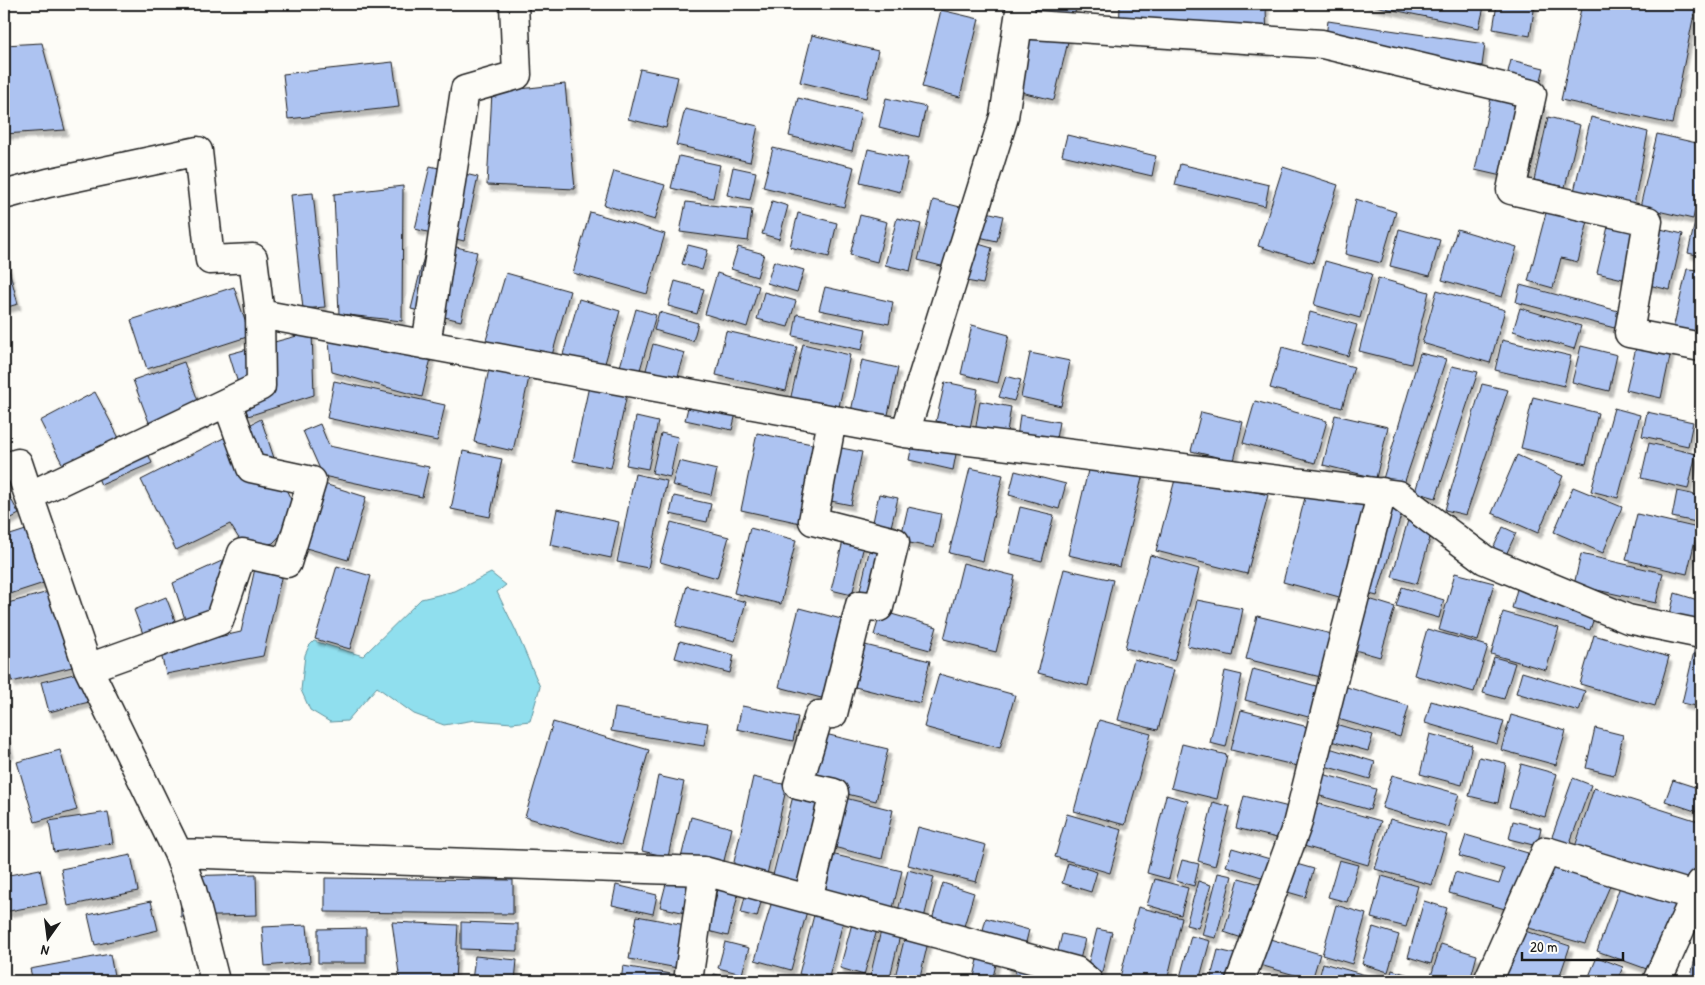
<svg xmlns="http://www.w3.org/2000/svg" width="1705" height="985" viewBox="0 0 1705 985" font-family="'Patrick Hand',sans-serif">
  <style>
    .water { fill: #90dfee; stroke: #62919a }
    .building { fill: #adc3f1; stroke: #1c1c1c; filter: url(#shadow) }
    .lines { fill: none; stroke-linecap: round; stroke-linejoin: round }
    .minor-casing { stroke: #1c1c1c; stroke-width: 31 }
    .minor { stroke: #fdfcf7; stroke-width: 28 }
  </style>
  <defs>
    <filter id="shadow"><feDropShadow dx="3" dy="5.5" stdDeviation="1" flood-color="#0004"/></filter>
  </defs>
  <rect width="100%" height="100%" fill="#fdfcf7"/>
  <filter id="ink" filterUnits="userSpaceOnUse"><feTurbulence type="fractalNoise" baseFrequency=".02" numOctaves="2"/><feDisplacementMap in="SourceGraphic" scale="10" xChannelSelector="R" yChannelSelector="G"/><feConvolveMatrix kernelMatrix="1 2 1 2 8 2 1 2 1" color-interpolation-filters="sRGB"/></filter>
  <g filter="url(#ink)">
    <path class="water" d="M491 573 506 585 497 592 516 631 540 687 530 721 512 723 475 720 444 725 414 714 377 687 347 721 330 722 310 710 301 690 305 655 309 646 314 641 363 656 421 599 455 591Z"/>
    <path class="building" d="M1024 4H1077L1054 100 1004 88Z
      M1120 4H1266L1267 51 1119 40Z
      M1365 4H1468L1484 7 1479 28Z
      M1497 4H1535L1530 36 1493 29Z
      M1582 4H1696L1672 124 1561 100Z
      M941 10 979 19 960 97 922 87Z
      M1328 21 1485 44 1482 66 1325 43Z
      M812 35 878 51 866 98 800 82Z
      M42 43 65 130 4 134V45Z
      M1511 60 1544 68 1539 88 1506 80Z
      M393 62 399 107 288 119 283 74Z
      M640 69 678 77 666 128 628 119Z
      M565 84 575 189 487 185 492 92Z
      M1492 93 1545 106 1528 182 1475 170Z
      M798 98 861 113 852 151 789 136Z
      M886 98 926 107 919 137 879 127Z
      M685 109 758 126 750 162 676 145Z
      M1548 117 1580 125 1565 187 1534 180Z
      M1591 117 1648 132 1633 210 1573 196Z
      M1657 134 1701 144V181L1693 219 1640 207Z
      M1067 135 1156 156 1152 176 1062 155Z
      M773 148 854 167 844 207 763 187Z
      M868 149 908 158 900 192 860 182Z
      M679 156 720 165 713 198 671 188Z
      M1180 164 1269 185 1265 206 1175 185Z
      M430 166 478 177 464 241 415 229Z
      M733 167 756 172 750 200 727 195Z
      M1283 167 1338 185 1313 263 1258 246Z
      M614 171 665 185 655 220 604 205Z
      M403 186 402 321 339 314 334 194Z
      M313 193 325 307 303 309 291 195Z
      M1701 195V256L1688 253Z
      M1356 199 1396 212 1381 263 1345 254Z
      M933 200 964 208 949 268 918 260Z
      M772 201 788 206 779 239 762 234Z
      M686 202 752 210 748 241 680 232Z
      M970 208 1003 216 997 241 965 234Z
      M1547 209 1588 221 1578 262 1561 258 1553 288 1528 281Z
      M590 212 665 234 647 294 573 273Z
      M798 213 837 223 829 257 790 247Z
      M860 215 887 222 877 262 850 255Z
      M897 218 921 224 910 271 885 265Z
      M1610 218 1683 234 1670 290 1597 273Z
      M1399 229 1440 240 1430 276 1390 266Z
      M1457 229 1517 247 1502 297 1442 280Z
      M428 240 477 252 461 321 411 309Z
      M975 243 992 248 983 284 966 281Z
      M688 245 708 250 702 270 682 264Z
      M738 247 764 254 757 277 731 269Z
      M4 251 18 304 4 308Z
      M774 261 804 270 797 292 767 283Z
      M1325 261 1372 274 1360 318 1314 305Z
      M1687 269 1701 270V334L1673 329Z
      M506 273 570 291 549 366 484 347Z
      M717 273 759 286 747 327 705 314Z
      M1378 278 1429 292 1411 364 1359 351Z
      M675 281 704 289 697 314 668 306Z
      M1520 285 1626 313 1622 330 1516 302Z
      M234 287 250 336 147 369 131 320Z
      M825 287 893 302 889 324 819 310Z
      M1437 290 1505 310 1490 363 1422 343Z
      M764 292 796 301 788 327 757 319Z
      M579 299 620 311 603 370 562 358Z
      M1520 308 1581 326 1574 349 1513 331Z
      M636 309 656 315 637 380 618 374Z
      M659 312 698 323 693 341 654 330Z
      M1310 312 1357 325 1348 356 1302 343Z
      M797 314 866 329 862 350 793 336Z
      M972 325 1009 335 998 383 961 374Z
      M726 331 797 347 786 391 716 375Z
      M312 332 314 395 248 416 229 354Z
      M328 332 432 354 422 397 332 372Z
      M1638 339 1672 347 1661 398 1626 390Z
      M1502 340 1571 356 1564 386 1495 370Z
      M653 344 685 353 675 386 644 377Z
      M803 344 850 355 837 416 789 405Z
      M1581 346 1617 355 1609 391 1572 382Z
      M1282 347 1354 367 1342 408 1270 388Z
      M1030 353 1070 361 1061 406 1021 397Z
      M1420 353 1446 359 1404 484 1383 479Z
      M862 360 898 368 886 424 850 416Z
      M184 362 206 423 156 441 133 380Z
      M490 364 530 373 513 451 474 442Z
      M1452 366 1478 372 1436 498 1415 492Z
      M1006 376 1021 380 1014 401 999 397Z
      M334 381 445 405 437 441 327 418Z
      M945 382 978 389 970 428 936 421Z
      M1482 384 1508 390 1466 515 1445 510Z
      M589 386 627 394 611 468 573 461Z
      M95 392 119 438 64 467 40 421Z
      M1533 397 1598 413 1586 464 1521 448Z
      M690 399 737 409 732 430 685 420Z
      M980 401 1011 407 1006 438 975 432Z
      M1255 401 1327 421 1315 463 1243 443Z
      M1614 408 1640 415 1618 498 1591 491Z
      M1201 412 1243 422 1234 461 1191 451Z
      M1647 412 1693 422 1688 446 1642 436Z
      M1020 415 1059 422 1055 444 1017 438Z
      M1335 415 1388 427 1376 478 1323 465Z
      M636 417 658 422 648 469 626 465Z
      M261 419 281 479 299 516 273 543 246 550 230 524 176 550 141 480Z
      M320 424 329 446 429 467 422 497 323 476 303 431Z
      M1701 428V455L1698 454Z
      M661 433 678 437 670 477 652 473Z
      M757 433 822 446 805 524 741 510Z
      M142 439 152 463 101 485 91 461Z
      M913 440 957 449 953 470 909 460Z
      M1649 443 1696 454 1688 489 1641 478Z
      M831 446 862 452 851 505 821 499Z
      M463 451 502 459 490 517 451 509Z
      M1517 455 1563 476 1538 533 1492 513Z
      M679 461 717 470 711 495 672 485Z
      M1090 462 1143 474 1120 567 1068 555Z
      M970 468 1003 475 983 561 949 553Z
      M1015 471 1066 484 1059 509 1009 495Z
      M1177 472 1268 495 1247 574 1156 551Z
      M635 474 667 481 648 568 617 562Z
      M318 482 366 497 348 560 299 546Z
      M4 486 19 514 4 522Z
      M1573 487 1622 507 1603 553 1554 532Z
      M1307 490 1371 506 1347 599 1283 582Z
      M1677 491 1701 496V523L1672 517Z
      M879 494 898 498 889 535 871 531Z
      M674 496 711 504 707 522 670 514Z
      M1387 505 1403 509 1377 596 1362 592Z
      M908 507 941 514 934 548 900 541Z
      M1020 507 1054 515 1042 561 1009 553Z
      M557 509 619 522 611 558 550 545Z
      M1637 514 1698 528 1687 574 1626 560Z
      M1408 520 1433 527 1417 584 1392 577Z
      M671 522 729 537 717 578 660 562Z
      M1503 527 1516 533 1504 559 1491 553Z
      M32 528 50 581 4 596V537Z
      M750 528 796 540 781 604 734 593Z
      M845 533 866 537 852 595 831 590Z
      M872 539 892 544 877 604 858 599Z
      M1581 554 1663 573 1656 603 1574 585Z
      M1150 555 1199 569 1174 661 1125 648Z
      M224 560 217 615 187 625 173 583Z
      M963 563 1015 576 996 652 944 639Z
      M337 566 371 576 350 649 315 639Z
      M255 568 282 574 263 656 166 674 160 650 241 632Z
      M1064 569 1113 580 1088 686 1038 673Z
      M1455 573 1494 583 1478 641 1439 630Z
      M687 586 746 602 735 641 676 626Z
      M1402 587 1444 600 1439 618 1396 606Z
      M1517 589 1596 612 1590 630 1512 608Z
      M52 591 72 667 12 682 4 651V604Z
      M1675 593 1701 601V623L1670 614Z
      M1359 596 1395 607 1380 657 1344 647Z
      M166 597 177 626 145 639 134 610Z
      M1197 600 1243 609 1233 656 1187 646Z
      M799 608 853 622 833 701 779 687Z
      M881 611 937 627 930 650 874 635Z
      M1503 612 1559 628 1546 670 1491 654Z
      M1257 616 1336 635 1325 678 1246 659Z
      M1427 629 1488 646 1474 692 1414 675Z
      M1594 635 1669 657 1655 706 1580 684Z
      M680 641 734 655 730 673 675 658Z
      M1696 643 1701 645V707L1682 703Z
      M865 645 930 661 920 703 855 687Z
      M1494 657 1515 663 1504 699 1483 693Z
      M1134 659 1174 670 1158 730 1118 720Z
      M1253 669 1320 687 1312 718 1245 700Z
      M1225 671 1242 675 1226 747 1210 743Z
      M82 672 89 702 49 712 41 682Z
      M1522 672 1585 691 1579 711 1516 693Z
      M939 674 1015 695 1000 748 924 727Z
      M1340 685 1409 706 1400 737 1331 717Z
      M1431 701 1504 721 1497 744 1425 723Z
      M742 706 798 717 793 741 737 729Z
      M615 708 708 723 704 746 611 731Z
      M1241 710 1316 729 1306 768 1231 750Z
      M1511 715 1566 731 1556 765 1501 750Z
      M1099 720 1151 734 1125 825 1074 811Z
      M4 721 11 753 4 754Z
      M553 722 649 750 621 845 525 817Z
      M1332 723 1373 735 1368 751 1327 740Z
      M1595 728 1623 735 1614 775 1586 768Z
      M825 734 888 749 876 801 814 786Z
      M1430 734 1472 745 1462 785 1420 774Z
      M1182 744 1227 755 1217 799 1171 788Z
      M1326 747 1375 762 1370 779 1321 765Z
      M60 750 77 810 35 822 17 762Z
      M1479 757 1506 763 1498 803 1469 796Z
      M1521 764 1557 774 1545 817 1509 807Z
      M1312 771 1376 789 1370 810 1306 792Z
      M1392 775 1459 794 1449 827 1382 808Z
      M658 776 684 782 668 857 642 851Z
      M753 777 787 785 766 879 732 871Z
      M1573 778 1591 785 1567 851 1549 845Z
      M1673 780 1701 789V813L1665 801Z
      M795 788 823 794 800 886 772 879Z
      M1594 788 1701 822V866L1693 891 1573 853Z
      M1166 795 1188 801 1169 879 1147 873Z
      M837 796 893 810 882 859 825 845Z
      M1244 796 1293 808 1285 840 1236 828Z
      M1310 801 1381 821 1368 865 1297 844Z
      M1213 802 1230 807 1215 866 1198 861Z
      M108 812 113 843 54 852 49 821Z
      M1067 814 1122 830 1110 873 1055 857Z
      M691 817 732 828 722 869 681 858Z
      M1390 819 1447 835 1432 885 1375 869Z
      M1513 821 1541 828 1537 846 1509 839Z
      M918 827 986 845 976 882 908 865Z
      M1466 835 1528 853 1512 911 1449 893 1455 872 1499 884 1504 869 1459 856Z
      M1232 848 1277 861 1271 880 1226 866Z
      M827 853 902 871 891 916 816 897Z
      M131 855 138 891 68 906 61 869Z
      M1548 858 1613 879 1585 944 1522 926Z
      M1182 860 1199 864 1194 886 1176 881Z
      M1339 860 1358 865 1347 902 1328 897Z
      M1286 861 1314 869 1305 897 1277 889Z
      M1068 863 1097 872 1091 892 1062 883Z
      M40 869 47 904 4 912V876Z
      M908 870 934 877 924 918 898 911Z
      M669 872 699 879 690 914 660 907Z
      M1218 873 1232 876 1216 938 1202 935Z
      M256 874 257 915 181 917 180 876Z
      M1382 876 1418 886 1406 927 1371 918Z
      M325 878 513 880V914L325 912Z
      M1239 878 1264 885 1248 940 1224 932Z
      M1623 878 1682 898 1655 972 1597 951Z
      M1155 879 1188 888 1181 915 1147 905Z
      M720 881 740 886 728 936 708 931Z
      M1198 881 1211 885 1198 928 1186 925Z
      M943 883 974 893 962 933 931 923Z
      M616 885 657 895 653 914 612 905Z
      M747 887 764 891 757 917 741 913Z
      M151 901 158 930 95 945 88 915Z
      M772 901 807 911 791 970 755 960Z
      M1424 901 1447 908 1431 964 1408 957Z
      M1336 905 1366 914 1352 964 1322 955Z
      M816 907 845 914 828 981 799 974Z
      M1138 907 1182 918 1167 981H1119Z
      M637 916 691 926 683 969 629 959Z
      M854 916 879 923 864 975 840 968Z
      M986 918 1029 930 1024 950 981 938Z
      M392 922 458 925 455 981H400Z
      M461 922 518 924V951L461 949Z
      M883 922 902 927 889 981H869Z
      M307 925 310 962 265 966 262 927Z
      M1373 927 1399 935 1388 972 1362 964Z
      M1513 927 1570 946 1558 981H1498Z
      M366 928V963H318V929Z
      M1097 929 1112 932 1100 980 1085 976Z
      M906 932 929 938 919 981H894Z
      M1062 934 1085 939 1078 968 1055 963Z
      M1191 936 1210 941 1199 981H1179Z
      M1260 936 1320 954 1312 980 1253 963Z
      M1700 937H1701V981H1694L1690 980Z
      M725 942 749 948 742 974 718 968Z
      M1441 944 1477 955 1470 981H1449L1431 976Z
      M981 947 999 952 992 981H973Z
      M1218 950 1240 955 1233 981H1210Z
      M110 954 115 981H33L30 969Z
      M475 956 517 960 515 981H472Z
      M1597 957 1623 967 1617 981H1587Z
      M1009 958 1042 966 1039 981H1014L1016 971 1006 968Z
      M1323 963 1383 980 1382 981H1318Z
      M623 966 683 976 682 981H621Z
      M1047 970 1065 981H1044Z
      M1392 970 1430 981H1389Z
      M714 974 745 981H712Z
      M1267 977 1281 981H1266Z"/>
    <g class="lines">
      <g class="minor-casing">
        <path id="minor" d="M1018 24 1322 44 1532 94 1511 190 1648 221 1629 333 1701 347
          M4 195 48 183 198 151 210 260 253 258 260 314
          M426 345 465 90 517 75 514 4
          M905 433 1004 117 1021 4
          M4 468 18 463 29 496
          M88 668 219 621 242 553 287 563 312 481 251 468 227 402
          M178 853 704 871
          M808 899 834 793 798 785 819 715 833 714 860 605 879 607 895 542 813 521 832 420
          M215 981 192 890 178 853 88 668 29 496 261 386 260 314 905 433 1398 495 1485 560 1628 619 1701 634
          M688 981 704 871 1076 971 1088 981
          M1240 981 1297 825 1339 657 1382 492
          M1488 981 1546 851 1695 896
          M1657 981 1701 883"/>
      </g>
      <use href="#minor" class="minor"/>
    </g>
  </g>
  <rect width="1705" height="985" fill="none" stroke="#fdfcf7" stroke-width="20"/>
  <rect x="10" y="10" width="1685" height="965" fill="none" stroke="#1c1c1c" stroke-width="2" filter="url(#ink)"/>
  <g transform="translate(48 938) rotate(194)" stroke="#fdfcf7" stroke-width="4" paint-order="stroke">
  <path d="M0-4L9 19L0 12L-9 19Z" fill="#1c1c1c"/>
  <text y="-8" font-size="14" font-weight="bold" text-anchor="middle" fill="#1c1c1c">N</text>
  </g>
  <path d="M1522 952v8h101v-8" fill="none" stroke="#1c1c1c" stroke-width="2.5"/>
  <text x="1530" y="952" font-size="15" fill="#1c1c1c" stroke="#fdfcf7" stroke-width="4" paint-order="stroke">20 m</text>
</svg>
